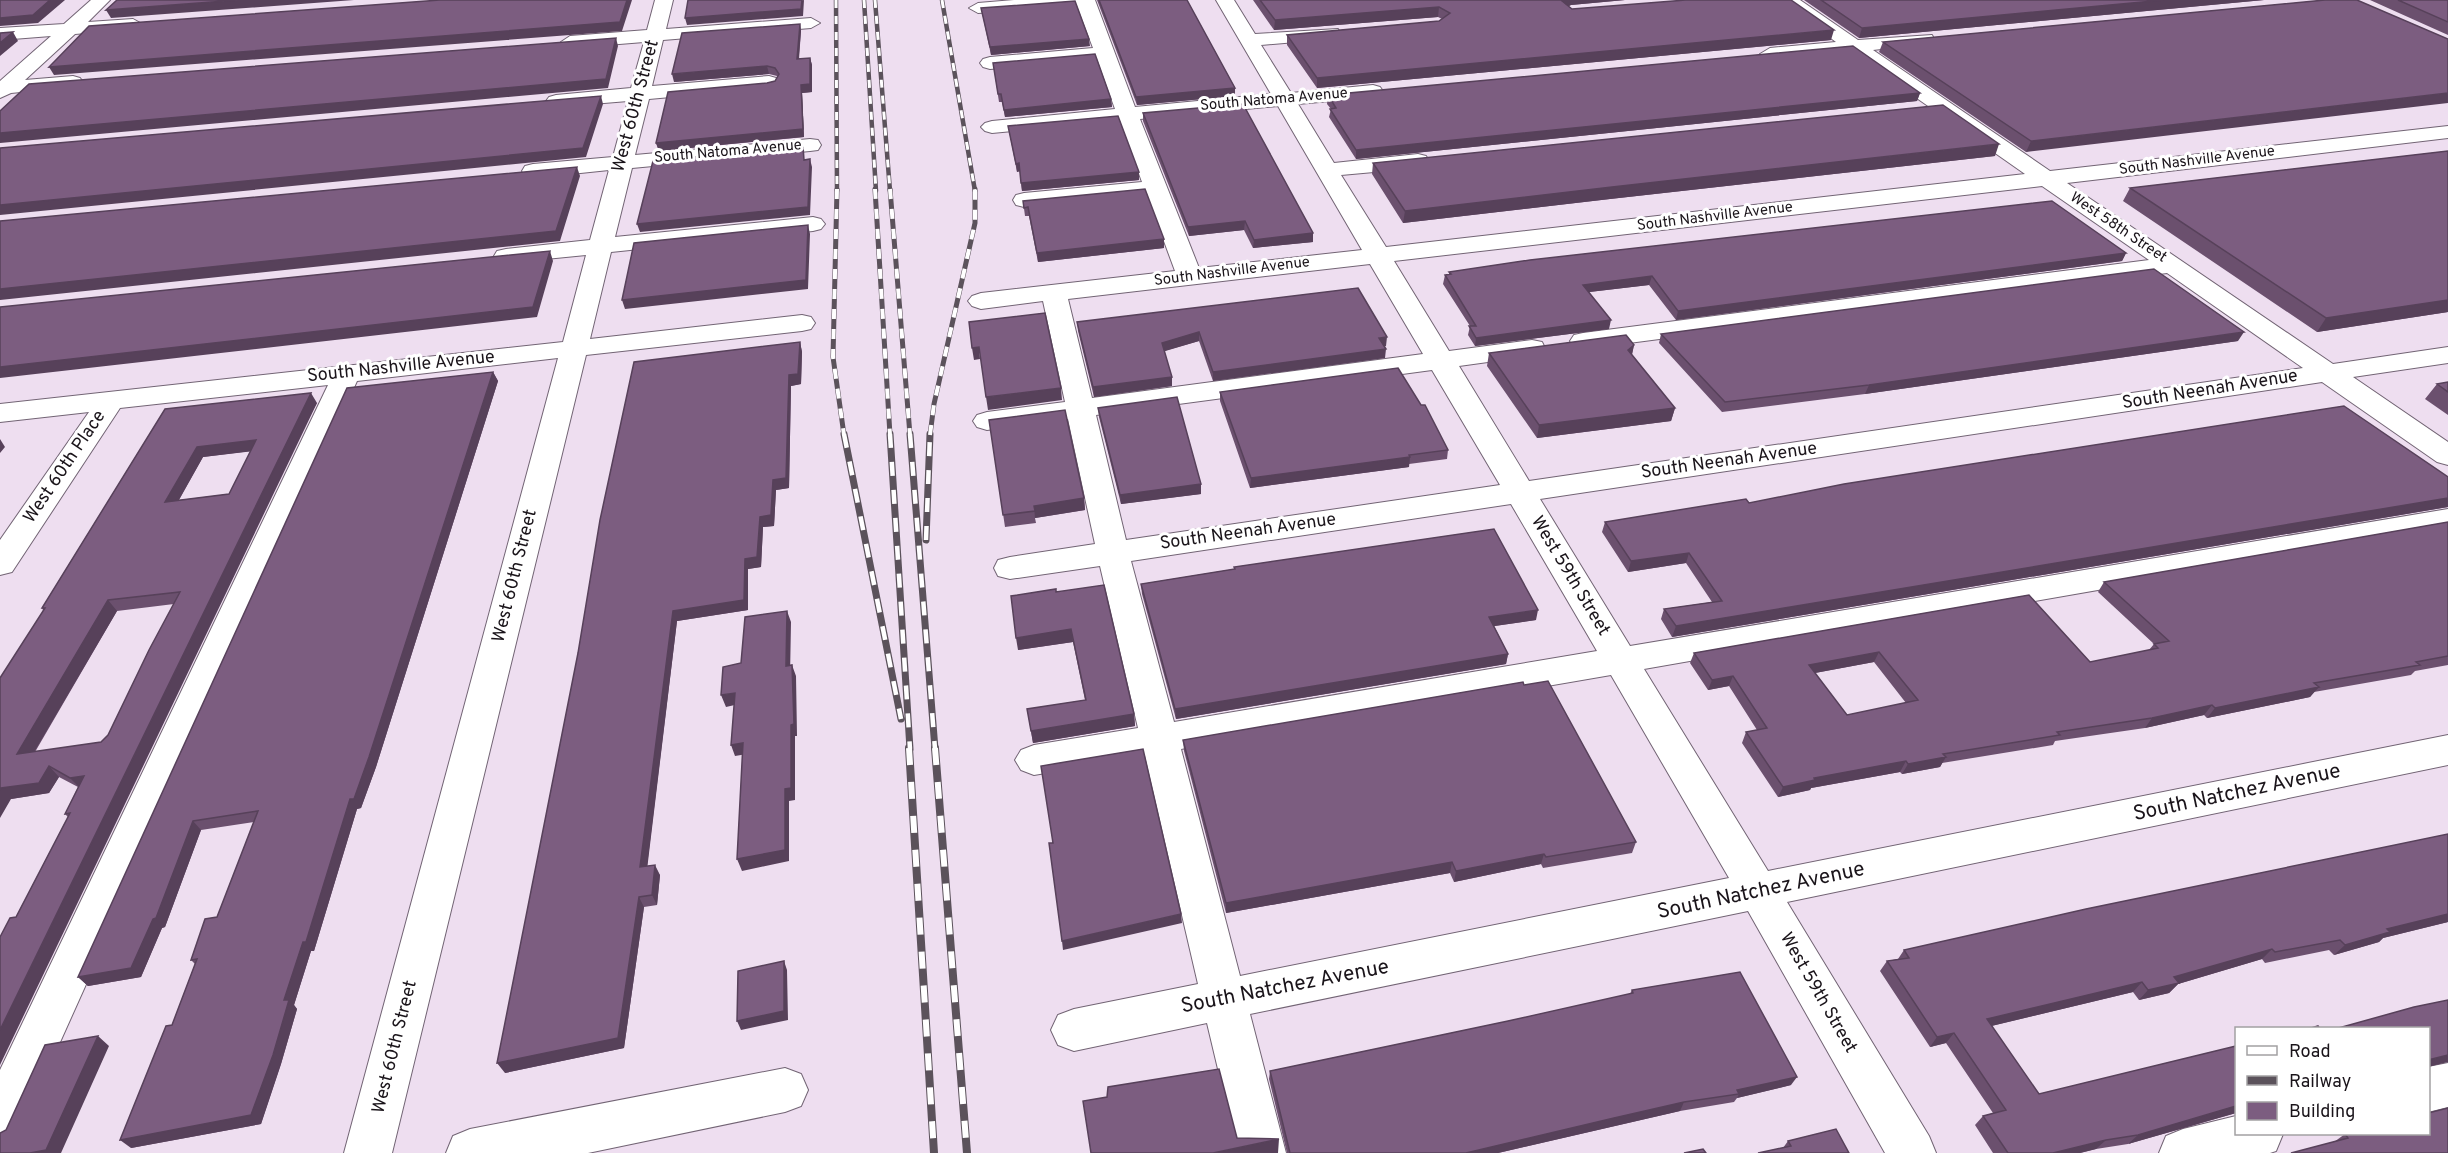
<svg xmlns="http://www.w3.org/2000/svg" width="2448" height="1153" viewBox="0 0 2448 1153" font-family="Overpass,sans-serif">
  <style>
    .lines { fill: none; stroke-linecap: round; stroke-linejoin: round }
    .minor-casing { stroke: #726474; stroke-width: 2 }
    .minor { fill: #fff; fill-rule: evenodd }
    .rail-far3-casing { stroke: #5b525b; stroke-width: 4.5 }
    .rail-far2-casing { stroke: #5b525b; stroke-width: 5 }
    .rail-far1-casing { stroke: #5b525b; stroke-width: 7 }
    .rail-casing { stroke: #5b525b; stroke-width: 8 }
    .rail-far3 { stroke: #fff; stroke-width: 3; stroke-dasharray: 8; stroke-linecap: butt }
    .rail-far2 { stroke: #fff; stroke-width: 4; stroke-dasharray: 10; stroke-linecap: butt }
    .rail-far1 { stroke: #fff; stroke-width: 4.5; stroke-dasharray: 14; stroke-linecap: butt }
    .rail { stroke: #fff; stroke-width: 6; stroke-dasharray: 17; stroke-linecap: butt }
    .wall { fill: #6b506e; fill-rule: evenodd }
    .shaded-wall { fill: #57415a }
    .building { fill: #7c5d80; stroke: #57415a; stroke-width: 1.5; fill-rule: evenodd }
    .labels { text-anchor: middle; dominant-baseline: central; stroke-width: 6; stroke-linejoin: round; paint-order: stroke }
    .far-street-label { font-size: 15px; fill: #1a141a; stroke: #fff }
    .street-label { font-size: 18px; fill: #1a141a; stroke: #fff }
    .near-street-label { font-size: 21px; fill: #1a141a; stroke: #fff }
  </style>
  <rect width="100%" height="100%" fill="#eedef0"/>
  <g class="lines">
    <g class="minor-casing">
      <path id="minor" d="M91 0H110L88 22 133 19 142 24 133 29 75 34 25 80 73 76 80 78 83 82 80 86 11 93 0 98V81L51 36 0 40V28L64 24Z
        M655 0H673L666 29 811 18 820 23 811 28 663 40 652 86 769 76 776 78 779 82 776 86 769 88 649 99 635 155 810 139 818 140 821 145 818 150 810 151 632 168 615 237 813 217 821 219 825 224 821 229 813 231 611 252 590 339 802 315 811 317 815 323 811 329 802 331 586 355 392 1153H344L558 358 357 381 17 1138 0 1145V1070L328 385 120 408 12 572 0 575V540L89 412 0 422V404L563 342 586 255 506 263 497 261 494 256 497 251 506 249 590 240 609 170 533 178 525 176 522 171 525 166 533 164 613 157 628 101 556 107 549 105 546 101 549 97 556 95 631 88 644 42 570 48 561 42 570 36 647 30Z
        M1014 0H1095L1135 107 1271 94 1216 0H1234L1255 34 1338 29 1340 33 1338 37 1331 39 1261 45 1291 93 1373 85 1380 87 1383 91 1380 95 1373 97 1298 104 1334 163 1418 154 1426 156 1429 161 1426 166 1418 168 1341 175 1386 247 2025 174 1851 52 1770 60 1763 58 1760 54 1770 48 1836 42 1779 0H1800L1858 40 1932 35 1934 39 1932 43 1873 50 2050 171 2448 126V138L2067 183 2333 364 2448 347V363L2353 377 2448 442V465L2437 462 2322 382 1540 499 1630 646 2448 509V529L1644 669 1768 871 2448 735V765L1787 902 1929 1136 1936 1153H1885L1748 911 1250 1014 1286 1153H1238L1207 1023 1074 1051 1058 1045 1051 1030 1058 1015 1074 1009 1198 984 1145 756 1034 775 1021 770 1015 760 1021 750 1034 745 1138 728 1100 566 1010 579 998 576 994 568 998 560 1010 557 1095 544 1068 419 987 430 977 427 973 421 977 415 987 412 1065 402 1043 301 981 309 972 306 968 301 972 296 981 293 1175 271 1147 195 1024 207 1016 205 1013 200 1016 195 1024 193 1142 182 1120 121 992 133 985 131 981 127 985 123 992 121 1115 109 1097 59 990 69 983 67 980 63 983 59 990 57 1093 48 1077 6 978 13 969 8 978 3ZM1278 106 1362 250 1199 268 1140 119ZM2042 186 2149 260 1583 333 1574 335 1570 341 1574 347 1583 349 2167 273 2303 368 1529 481 1459 366 1532 356 1542 354 1545 348 1542 342 1532 340 1449 351 1394 261ZM1370 264 1423 354 1092 398 1068 299ZM1432 370 1500 485 1126 540 1096 415ZM1511 504 1597 651 1174 722 1131 561ZM1611 675 1729 878 1240 976 1181 749Z
        M2448 1063V1107L2428 1112V1067Z
        M785 1068 801 1074 808 1090 801 1106 785 1112 588 1153H446L453 1136 470 1129Z
        M2236 1116V1134H2283L2276 1151 2270 1153H2159L2166 1136 2183 1129Z"/>
    </g>
    <use href="#minor" class="minor"/>
    <g class="rail-far3-casing">
      <path id="rail-far3" d="M836 0 837 191
        M864 0 876 191
        M875 0 890 191
        M942 0 975 191"/>
    </g>
    <g class="rail-far2-casing">
      <path id="rail-far2" d="M837 189 833 357 844 435
        M875 189 890 435
        M890 189 910 435
        M930 435 934 404 975 223V189"/>
    </g>
    <g class="rail-far1-casing">
      <path id="rail-far1" d="M844 434 901 719
        M890 434 910 749
        M910 434 935 749
        M926 540 930 434"/>
    </g>
    <g class="rail-casing">
      <path id="rail" d="M909 748 934 1153
        M935 748 967 1153"/>
    </g>
    <use href="#rail-far3" class="rail-far3"/>
    <use href="#rail-far2" class="rail-far2"/>
    <use href="#rail-far1" class="rail-far1"/>
    <use href="#rail" class="rail"/>
  </g>
  <path class="wall" d="M1097 0H1187L1235 88V96L1137 105Z
    M1253 0H1625L1571 5 1568 6 1572 9 1831 40 1317 88 1287 45V35L1439 21 1442 19 1438 17 1274 30Z
    M1804 0H2264L1859 38Z
    M2325 0 2026 152 1879 52 1883 42Z
    M2370 0H2448V35Z
    M981 8 1090 46 991 55Z
    M800 24 801 31 799 59 810 58 812 65V92L802 93 804 137 659 151 656 143 767 83 775 81 777 77V76L769 74 674 82Z
    M993 63 1111 99 1112 107 1005 117 1002 102H999Z
    M1920 93 1917 101 1356 159 1329 117 1331 109 1327 104 1328 95Z
    M1143 113 1313 233V242L1253 248 1244 230 1189 236 1143 121Z
    M1008 126 1139 172V180L1022 191 1020 171 1017 172Z
    M2448 151V312L2317 332 2123 201 2130 188Z
    M1995 156 1610 199 1403 223 1372 174 1373 163Z
    M1023 201 1164 239V248L1038 262 1029 216H1025Z
    M2126 253 2122 261 1676 320 1649 285 1589 292 1609 329 1475 346 1468 335 1470 326 1443 284 1445 275H1449V272Z
    M1077 322 1386 346H1384L1385 358 1213 381 1199 341 1164 351 1172 386 1094 397 1078 331Z
    M1661 334 2238 341 1865 394 1722 412 1659 343Z
    M800 342 802 352 801 384 791 386 789 488 776 490 774 526 763 527 761 567 748 569V610L677 621 647 866 660 875 657 905 644 907 624 1048 505 1073 578 653Z
    M1634 345 1632 355 1675 408 1671 421 1537 438 1487 366 1489 353Z
    M493 372 498 381 376 767 361 808 357 809 314 951H311L294 1005 297 1009 281 1064 261 1124 131 1148 172 1025 195 964 191 960 217 917 254 822 201 830 165 927 162 928 141 977 88 986 78 977Z
    M2448 382V415L2425 399 2437 384Z
    M1220 392 1448 450 1447 459 1409 464V467L1250 488 1220 401Z
    M317 403 16 917 68 817 65 814 78 787 59 777 49 793 11 799 43 610 42 608 165 409ZM251 451 229 494 179 500 203 457ZM174 604 108 735 101 742 35 752 117 611Z
    M1098 408 1201 484V494L1121 504 1099 417Z
    M989 420 1084 498 1085 510 1035 518 1036 523 1005 527Z
    M2448 477V507L1672 637 1661 619 1664 609 1712 602 1686 563 1628 572 1602 532 1605 522 1749 503Z
    M2448 522V665L2415 671 2411 675 2314 692 2310 697 2207 718 2204 715 2145 728 2055 741 2053 745 1942 763 1940 767 1902 774 1900 772 1811 788 1810 790 1778 797 1742 743 1746 732 1757 730 1729 686 1708 690 1690 663 1694 653 2029 595 2090 662 2149 650 2154 644 2098 592 2104 582ZM1874 662 1906 703 1847 715 1815 673Z
    M1234 567 1536 620 1494 626 1508 654 1506 664 1176 719 1142 594 1141 584 1234 569Z
    M1056 592 1134 714 1135 726 1033 743 1027 709 1085 700 1073 642 1018 650Z
    M1524 685 1636 842 1632 853 1543 868 1541 864 1454 882 1450 873 1226 913 1184 751 1183 740Z
    M2448 834V922L2383 938 2379 942 2334 955 2329 950 2265 963 2262 959 2178 984 2169 993 2139 1000 2133 992 1991 1026 2039 1094 2236 1046V1113L2128 1144 2096 1149 2080 1153H1993L1975 1125 1983 1116 1993 1113 1946 1043 1930 1047 1880 971 1887 961 1898 959 1904 950Z
    M1632 990 1791 1085 1737 1098 1734 1102 1680 1111 1498 1153H1287L1269 1079 1270 1071 1508 1021 1630 994Z
    M2345 1134 2448 1153 2334 1142Z
    M1788 1141 1849 1153 1783 1148Z"/>
  <path class="shaded-wall" d="M50 0H65L38 23 0 26V18Z
    M238 0H354L111 18 106 10Z
    M627 0H632L622 31 54 75 49 67Z
    M804 0 803 16 687 25 685 18Z
    M1564 0H1625L1571 5 1560 11 1562 1Z
    M2164 0H2264L1859 38 1862 28Z
    M1439 7 1438 17 1274 30 1275 20Z
    M800 24 801 31 798 66 797 59Z
    M1834 30 1831 40 1317 88V78Z
    M13 32 18 41 0 56V43Z
    M616 38 618 46 608 88 0 143V133Z
    M1089 39 1090 46 991 55 990 47Z
    M810 58 812 65V92L802 93 804 137 659 151 656 143 801 85Z
    M767 66 769 74 674 82 672 74Z
    M1235 88V96L1137 105 1136 97Z
    M1920 93 1917 101 1356 159V150Z
    M2448 93V103L2026 152 2031 141Z
    M601 96 603 104 586 157 0 215V205Z
    M1111 99 1112 107 1005 117 1004 110Z
    M1999 144 1995 156 1610 199 1403 223 1405 211 1612 187Z
    M810 159 812 167 810 215 640 232 637 224Z
    M1019 163 1020 171 1017 172 1016 164Z
    M577 167 580 176 560 241 0 300V289Z
    M1139 172V180L1022 191 1021 183Z
    M1245 221 1244 230 1189 236 1188 227Z
    M808 225 810 234 808 289 625 309 622 300Z
    M1313 233V242L1253 248 1254 240Z
    M1164 239V248L1038 262 1037 253Z
    M550 251 553 261 537 317 0 378V367Z
    M2126 253 2122 261 1676 320 1678 311Z
    M1652 276 1649 285 1581 293 1583 285Z
    M2448 300V312L2317 332 2326 318Z
    M1611 320 1609 329 1475 346 1476 338Z
    M1199 332V341L1162 352V343Z
    M2244 332 2238 341 1865 394 1869 385Z
    M1387 337 1386 346 1378 347 1379 338Z
    M800 342 802 352 801 384 791 386 789 488 776 490 774 526 763 527 761 567 748 569V610L677 621 646 878 640 867 673 611 745 559 773 480 789 375Z
    M1634 345 1631 358 1628 350Z
    M979 347 980 359 974 360 972 348Z
    M1386 349 1385 358 1213 381V372Z
    M493 372 498 381 376 767 361 808 357 809 314 951H311L294 1005 297 1009 281 1064 261 1124 131 1148 120 1140 284 1000 350 799Z
    M1172 377V386L1094 397 1093 387Z
    M1061 388 1062 400 988 410 986 397Z
    M311 393 317 403 0 1065V1030Z
    M1675 408 1671 421 1537 438 1539 425Z
    M0 439 5 447 0 453Z
    M256 440 262 450 203 457 172 512 165 502 197 447Z
    M1410 457 1409 467 1250 488 1251 478Z
    M1201 484V494L1121 504 1120 495Z
    M1084 498 1085 510 1035 518 1034 506Z
    M2448 498V507L1672 637 1676 626Z
    M1689 553 1686 563 1628 572 1631 561Z
    M108 600 117 611 27 764 17 754Z
    M1538 610 1536 620 1488 627 1489 617Z
    M787 611 791 622 790 677 786 666Z
    M1071 629 1073 642 1018 650 1016 638Z
    M1879 652 1874 662 1804 675 1809 665Z
    M1508 654 1506 664 1176 719 1175 709Z
    M792 665 796 676 797 736H795V800L789 801V861L742 871 737 859 785 789 791 725Z
    M1733 676 1729 686 1708 690 1712 680Z
    M2319 687 2310 697 2207 718 2215 708Z
    M735 693 739 704 726 707 721 695Z
    M2212 705 2204 715 2145 728 2152 718Z
    M1134 714 1135 726 1033 743 1031 731Z
    M743 743 747 754 735 756 731 745Z
    M1946 757 1940 767 1902 774 1908 764Z
    M1906 761 1900 772 1811 788 1810 790 1778 797 1783 787 1814 778Z
    M49 766 59 777 49 793 11 799 0 818V790L1 788Z
    M84 776 80 788 70 778Z
    M193 821 201 830 165 927 162 928 141 977 88 986 78 977Z
    M1544 854 1541 864 1454 882 1456 871Z
    M1452 862 1450 873 1226 913V903Z
    M655 865 660 875 657 905 652 895Z
    M639 897 644 907 624 1048 505 1073 497 1063Z
    M1181 914 1182 923 1063 950 1062 941Z
    M2448 914V922L2383 938 2379 942 2334 955 2345 945 2387 929Z
    M2272 949 2262 959 2178 984 2169 993 2139 1000 2148 990 2174 977Z
    M784 961 787 970 788 1020 741 1030 737 1021Z
    M2142 982 2133 992 1979 1029 1987 1019Z
    M1954 1033 1946 1043 1930 1047 1937 1037Z
    M98 1036 109 1046 61 1153H30Z
    M2448 1055V1062L2428 1067V1060Z
    M1797 1077 1791 1085 1737 1098 1739 1094 1737 1090Z
    M1684 1102 1680 1111 1498 1153H1466L1614 1118Z
    M2236 1106V1113L2128 1144 2138 1135Z
    M1279 1139 1278 1153H1213Z
    M2106 1140 2096 1149 2080 1153H2053Z"/>
  <path class="building" d="M0 0H50L33 15 0 18Z
    M117 0H238L106 10Z
    M440 0H627L620 22 49 67 89 26Z
    M688 0H802L801 9 685 18Z
    M1099 0H1187L1235 88 1136 97Z
    M1260 0H1564L1562 1 1572 9 1686 0H1791L1834 30 1317 78 1287 35 1439 21 1450 13 1439 7 1275 20Z
    M1821 0H2164L1862 28Z
    M2325 0H2357L2448 39V93L2031 141 1883 42Z
    M2398 0H2448V22Z
    M1075 1 1089 39 990 47 981 8Z
    M800 24 797 59 810 58V84L801 85 803 129 656 143 668 92 767 83 775 81 779 74 775 68 767 66 672 74 682 33Z
    M13 32 0 43V33Z
    M616 38 606 79 0 133V111L29 84Z
    M1853 46 1920 93 1356 150 1330 109 1336 108 1328 95Z
    M1095 54 1111 99 1004 110 1001 94H998L993 63Z
    M601 96 583 148 0 205V148Z
    M1243 104 1313 233 1254 240 1245 221 1188 227 1143 113Z
    M1943 105 1999 144 1612 187 1405 211 1373 163Z
    M1118 116 1139 172 1021 183 1019 163 1016 164 1008 126Z
    M803 146 804 160 810 159 808 207 637 224 653 161Z
    M2448 151V300L2326 318 2130 188Z
    M577 167 556 231 0 289V221Z
    M1145 189 1164 239 1037 253 1028 207 1024 208 1023 201Z
    M2052 201 2126 253 1678 311 1652 276 1583 285 1611 320 1476 338 1469 326H1476L1445 275 1451 274 1449 272 1530 260Z
    M808 225 806 280 622 300 634 243Z
    M550 251 533 307 0 367V307Z
    M2154 269 2244 332 1869 385 1725 402 1661 334Z
    M1358 288 1387 337 1379 338 1386 349 1213 372 1199 332 1162 343 1172 377 1093 387 1077 322Z
    M1045 313 1061 388 986 397 979 347 972 348 969 322Z
    M1626 335 1634 345 1628 350 1675 408 1539 425 1489 353Z
    M800 342 798 374 789 375 786 478 773 480 771 515 760 517 757 557 745 559 744 600 673 611 640 867 655 865 652 895 639 897 618 1038 497 1063 578 653 600 520 634 362Z
    M1398 368 1421 405H1425L1448 450 1409 455 1410 457 1251 478 1220 392Z
    M493 372 369 757 354 799H350L306 942H303L284 1000H289L273 1055 251 1115 120 1140 166 1026 172 1025 197 959 191 960 205 919 217 917 258 811 193 821 156 918 153 919 131 968 78 977 347 388Z
    M2448 382V392L2437 384Z
    M311 393 0 1030V937L10 918 16 917 70 813 65 814 84 776 70 778 49 766 39 783 1 788 0 790V678L45 608H42L165 409ZM256 440 229 494 165 502 197 447ZM180 592 149 650 108 735 101 742 17 754 108 600Z
    M1177 397 1201 484 1120 495 1098 408Z
    M2344 406 2448 477V498L1676 626 1664 609 1722 601 1689 553 1631 561 1605 522 1746 499 1749 503 1844 484Z
    M1065 410 1084 498 1034 506 1035 511 1003 515 989 420Z
    M2448 522V656L2416 662 2420 665 2314 683 2319 687 2215 708 2212 705 2152 718 2057 732 2060 735 1943 754 1946 757 1908 764 1906 761 1814 778 1815 780 1783 787 1746 732 1767 728 1733 676 1712 680 1694 653 2029 595 2090 662 2158 648 2154 644 2169 641 2104 582ZM1879 652 1918 700 1847 715 1809 665Z
    M1494 529 1538 610 1489 617 1508 654 1175 709 1141 584 1235 569 1234 567Z
    M1104 585 1134 714 1031 731 1027 709 1086 700 1071 629 1016 638 1011 596 1056 589V592Z
    M787 611 786 666 792 665 794 724 791 725V788L785 789V850L737 859 743 743 731 745 735 693 721 695 723 667 741 663 745 617Z
    M1548 681 1636 842 1546 857 1544 854 1456 871 1452 862 1226 903 1183 740 1523 682 1524 685Z
    M1143 749 1181 914 1062 941 1049 843H1053L1041 766Z
    M2448 834V914L2387 929 2390 932 2345 945 2340 940 2275 952 2272 949 2174 977 2179 983 2148 990 2142 982 1987 1019 2039 1094 2236 1046V1106L2138 1135 2106 1140 2053 1153H2008L1983 1116 2006 1110 1954 1033 1937 1037 1887 961 1909 958 1904 950 2086 909Z
    M784 961V1011L737 1021 738 971Z
    M1740 972 1797 1077 1737 1090 1739 1094 1684 1102 1614 1118 1466 1153H1290L1270 1071 1508 1021 1633 993 1632 990Z
    M2448 1000V1055L2428 1060V1029H2335L2414 1007Z
    M2318 1026 2320 1029H2308Z
    M98 1036 46 1150 30 1153H0V1133L6 1130 45 1045Z
    M1219 1069 1237 1138 1279 1139 1213 1153H1091L1083 1101 1107 1097 1108 1087Z
    M2448 1108V1153H2291L2348 1138 2345 1134H2428V1113Z
    M1836 1129 1849 1153H1758L1791 1146 1788 1141Z
    M1703 1149 1706 1153H1684Z"/>
  <g class="labels">
    <g class="far-street-label">
      <text transform="translate(1274 100) rotate(-5)">South Natoma Avenue</text>
      <text transform="translate(728 152) rotate(-5)">South Natoma Avenue</text>
      <text transform="translate(2197 161) rotate(-7)">South Nashville Avenue</text>
      <text transform="translate(1715 217) rotate(-7)">South Nashville Avenue</text>
      <text transform="translate(2118 228) rotate(34)">West 58th Street</text>
      <text transform="translate(1232 272) rotate(-7)">South Nashville Avenue</text>
    </g>
    <g class="street-label">
      <text transform="translate(636 106) rotate(-75)">West 60th Street</text>
      <text transform="translate(401 367) rotate(-6)">South Nashville Avenue</text>
      <text transform="translate(2210 390) rotate(-9)">South Neenah Avenue</text>
      <text transform="translate(1729 461) rotate(-8)">South Neenah Avenue</text>
      <text transform="translate(65 467) rotate(-56)">West 60th Place</text>
      <text transform="translate(1248 532) rotate(-8)">South Neenah Avenue</text>
      <text transform="translate(515 576) rotate(-76)">West 60th Street</text>
      <text transform="translate(1570 576) rotate(59)">West 59th Street</text>
      <text transform="translate(1818 993) rotate(60)">West 59th Street</text>
      <text transform="translate(395 1047) rotate(-76)">West 60th Street</text>
    </g>
    <g class="near-street-label">
      <text transform="translate(2237 793) rotate(-12)">South Natchez Avenue</text>
      <text transform="translate(1761 891) rotate(-12)">South Natchez Avenue</text>
      <text transform="translate(1285 987) rotate(-11)">South Natchez Avenue</text>
    </g>
  </g>
  <rect x="2235" y="1027" width="195" height="108" fill="#ffffff" stroke="#a3a1a3" stroke-width="1.5"/>
  <rect x="2247" y="1046" width="30" height="9" fill="#ffffff" stroke="#a3a1a3" stroke-width="1.5"/>
  <text x="2289" y="1057" font-size="18" fill="#1a141a">Road</text>
  <rect x="2247" y="1076" width="30" height="9" fill="#5b525b" stroke="#a3a1a3" stroke-width="1.5"/>
  <text x="2289" y="1087" font-size="18" fill="#1a141a">Railway</text>
  <rect x="2247" y="1102" width="30" height="18" fill="#7c5d80" stroke="#a3a1a3" stroke-width="1.5"/>
  <text x="2289" y="1117" font-size="18" fill="#1a141a">Building</text>
</svg>
